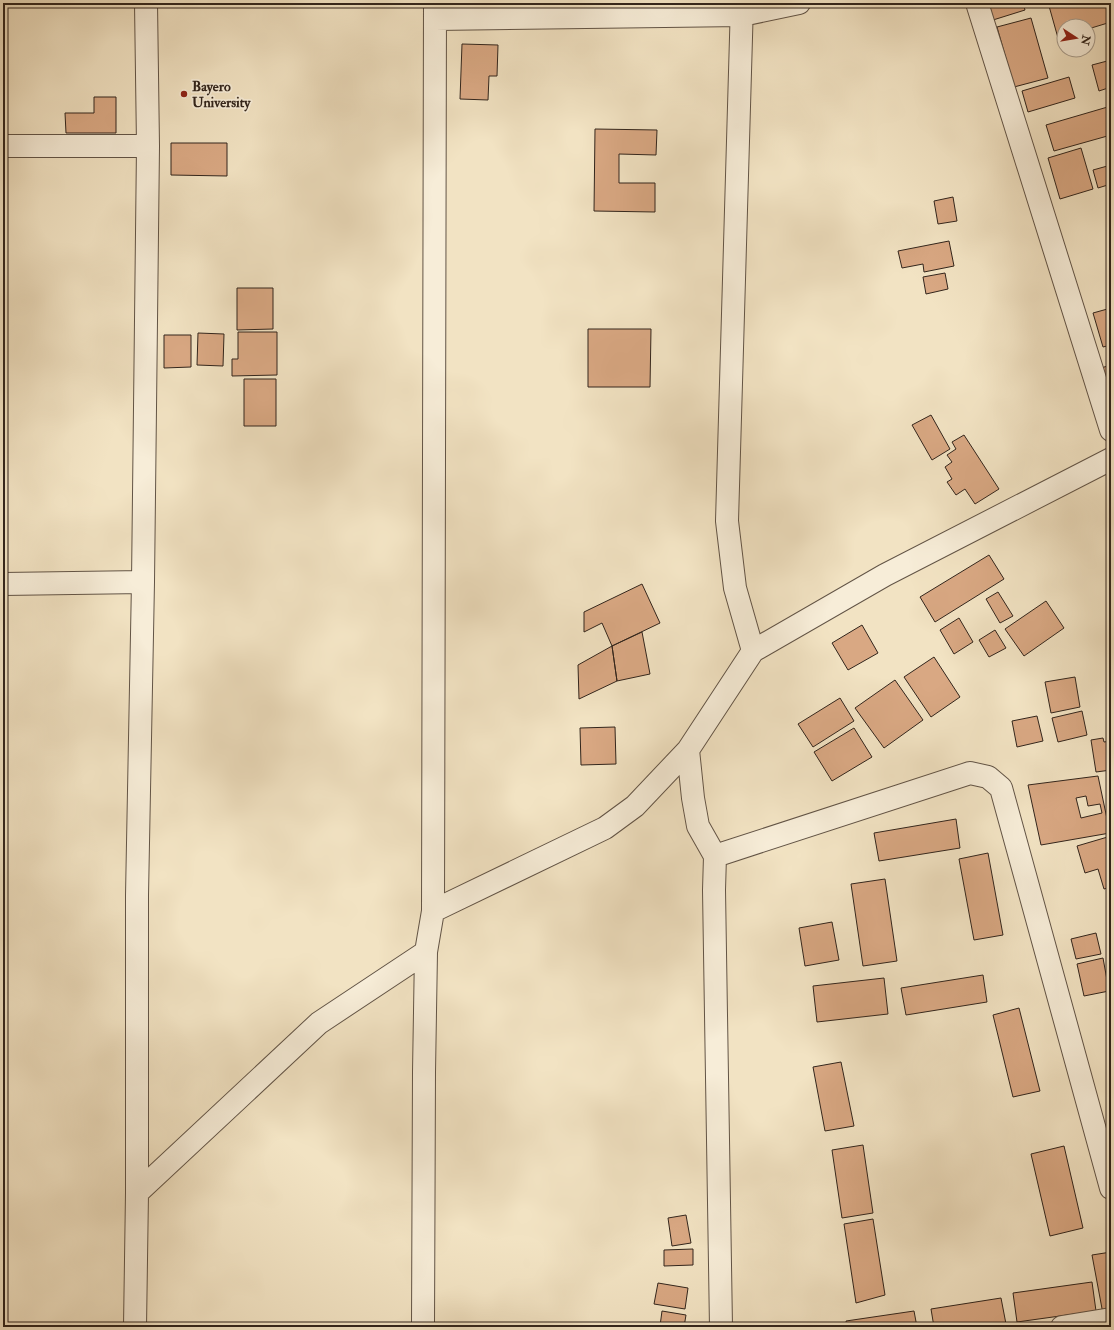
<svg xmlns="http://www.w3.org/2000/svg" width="1114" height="1330" viewBox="0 0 1114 1330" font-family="'IM FELL Double Pica',serif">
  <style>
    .building { fill: #d9a883; stroke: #32251c; fill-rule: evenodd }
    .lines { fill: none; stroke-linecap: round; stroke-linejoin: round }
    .minor-casing { stroke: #625446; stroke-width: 24 }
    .minor { stroke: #f7edd8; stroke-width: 22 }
    .poi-dot { fill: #8f2418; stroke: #f7edd8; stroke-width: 1.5 }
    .labels { text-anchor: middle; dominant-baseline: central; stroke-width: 3.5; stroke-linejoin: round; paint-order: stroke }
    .poi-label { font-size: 14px; font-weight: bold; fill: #32251c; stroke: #f7edd8; text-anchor: start }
  </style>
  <rect width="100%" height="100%" fill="#f2e3c3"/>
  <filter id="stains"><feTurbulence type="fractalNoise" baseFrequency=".005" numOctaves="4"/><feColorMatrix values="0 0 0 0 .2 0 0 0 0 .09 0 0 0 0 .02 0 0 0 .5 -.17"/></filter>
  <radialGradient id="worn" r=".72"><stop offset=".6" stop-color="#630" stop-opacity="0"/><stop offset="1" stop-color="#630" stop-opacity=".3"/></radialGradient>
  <path class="building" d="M590 3H627V16H590Z
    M989 3H1023L1025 10 993 20Z
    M1060 3H1111V22L1088 29V26H1064V36L1058 38 1049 6Z
    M1031 18 1048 78 1014 87 997 27Z
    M462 44 498 45 497 76H489L488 100 460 99Z
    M1111 60V87L1099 91 1092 65Z
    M1069 77 1075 98 1028 112 1022 91Z
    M94 97H116V133H66L65 113H94Z
    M1111 106V135L1054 151 1046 125Z
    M595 129 657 130 656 155 619 154V183H655V212L594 211Z
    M171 143H227V176L171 175Z
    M1081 148 1093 189 1060 199 1048 158Z
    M1111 165V184L1098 188 1093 170Z
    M953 197 957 221 938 224 934 201Z
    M949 241 954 266 924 272 923 264 902 268 898 251Z
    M945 273 948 289 926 294 923 277Z
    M237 288H273V329L237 330Z
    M1111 308V345L1103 347 1093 313Z
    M588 329H651L650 387H588Z
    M238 332H277V375L232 376V359H238Z
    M198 333 224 334 223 366 197 365Z
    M164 335H191V367L164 368Z
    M1111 365V400L1101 368Z
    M244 379H276V426H244Z
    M931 415 950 449 932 460 912 425Z
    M964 435 999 489 975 504 965 489 956 495 947 482 952 479 945 467 952 462 947 455 956 449 952 442Z
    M989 555 1004 579 935 622 920 597Z
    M642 584 660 623 612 646 602 623 584 632V612Z
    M998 592 1013 616 1000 623 986 599Z
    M1046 601 1064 628 1024 656 1005 629Z
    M959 618 973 642 954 654 940 630Z
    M862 625 878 653 848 670 832 643Z
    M995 630 1006 648 989 657 979 640Z
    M642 632 650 674 617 681 612 646Z
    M612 646 617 681 579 699 578 665Z
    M934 657 960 697 931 717 904 677Z
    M1075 677 1080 707 1051 713 1045 682Z
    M895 680 923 720 884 748 855 708Z
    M840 698 854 721 813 747 798 724Z
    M1082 711 1087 735 1058 742 1052 718Z
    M1037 716 1043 741 1017 747 1012 721Z
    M615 727 616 764 581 765 580 728Z
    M854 728 872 757 832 781 814 752Z
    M1103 738 1104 742 1111 741V770L1096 772 1091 740Z
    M1098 776 1110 833 1041 845 1028 785ZM1086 796 1088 806 1100 804 1102 813 1081 818 1076 798Z
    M956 819 960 848 879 861 874 833Z
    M1111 836V887L1104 889 1098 869 1085 873 1077 846Z
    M988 853 1003 935 974 940 959 859Z
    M885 879 897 961 863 966 851 884Z
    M832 922 839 960 805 966 799 928Z
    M1096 933 1101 954 1076 959 1071 939Z
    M1103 958 1109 991 1084 996 1077 964Z
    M983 975 987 1002 906 1015 901 988Z
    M884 978 888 1014 817 1022 813 986Z
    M1019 1008 1040 1091 1013 1097 993 1015Z
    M841 1062 854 1126 825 1131 813 1067Z
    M863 1145 873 1213 842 1218 832 1150Z
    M1064 1146 1083 1228 1050 1236 1031 1154Z
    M686 1215 691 1243 672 1246 668 1218Z
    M873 1219 885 1295 856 1303 844 1224Z
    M693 1249V1265L664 1266V1250Z
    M1111 1252V1313L1103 1314 1092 1255Z
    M1092 1282 1096 1311 1017 1322 1013 1293Z
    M658 1283 688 1288 685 1309 654 1304Z
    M1001 1298 1006 1324 986 1327H934L931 1309Z
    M662 1311 686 1315 684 1327 660 1326Z
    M914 1311 917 1327H847L846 1321Z"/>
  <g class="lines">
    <g class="minor-casing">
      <path id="minor" d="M742 3 727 521 735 588 753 651
        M977 3 1111 430
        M435 19 742 15 799 3
        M3 146H148
        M3 584 143 582
        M688 750 693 798 698 826 715 856 714 890 721 1327
        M715 856 970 773 988 777 1001 788 1111 1188
        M433 911 605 828 635 806 688 750 753 651 885 575 1111 459
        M137 1193 319 1023 426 952
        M135 1327 137 1193V895L143 582 148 146 146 3
        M423 1327 424 1072 426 952 433 911 435 3
        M1062 1327 1111 1319"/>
    </g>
    <use href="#minor" class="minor"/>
  </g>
  <circle class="poi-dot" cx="184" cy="94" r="4"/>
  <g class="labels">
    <g class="poi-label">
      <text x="192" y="86">Bayero<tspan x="192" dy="16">University</tspan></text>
    </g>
  </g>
  <rect width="1114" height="1330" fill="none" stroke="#f2e3c3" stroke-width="16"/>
  <rect x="4" y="4" width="1106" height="1322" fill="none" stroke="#32251c" stroke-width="2"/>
  <rect x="8" y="8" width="1098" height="1314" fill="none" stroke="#32251c"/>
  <g transform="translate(1076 38) rotate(102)"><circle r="19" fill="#f7edd8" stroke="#a89d8d"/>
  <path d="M0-3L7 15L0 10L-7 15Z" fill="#8f2418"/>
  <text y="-6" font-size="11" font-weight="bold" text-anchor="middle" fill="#32251c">N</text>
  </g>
  <rect width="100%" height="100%" filter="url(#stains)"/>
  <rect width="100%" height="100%" fill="url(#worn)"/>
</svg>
